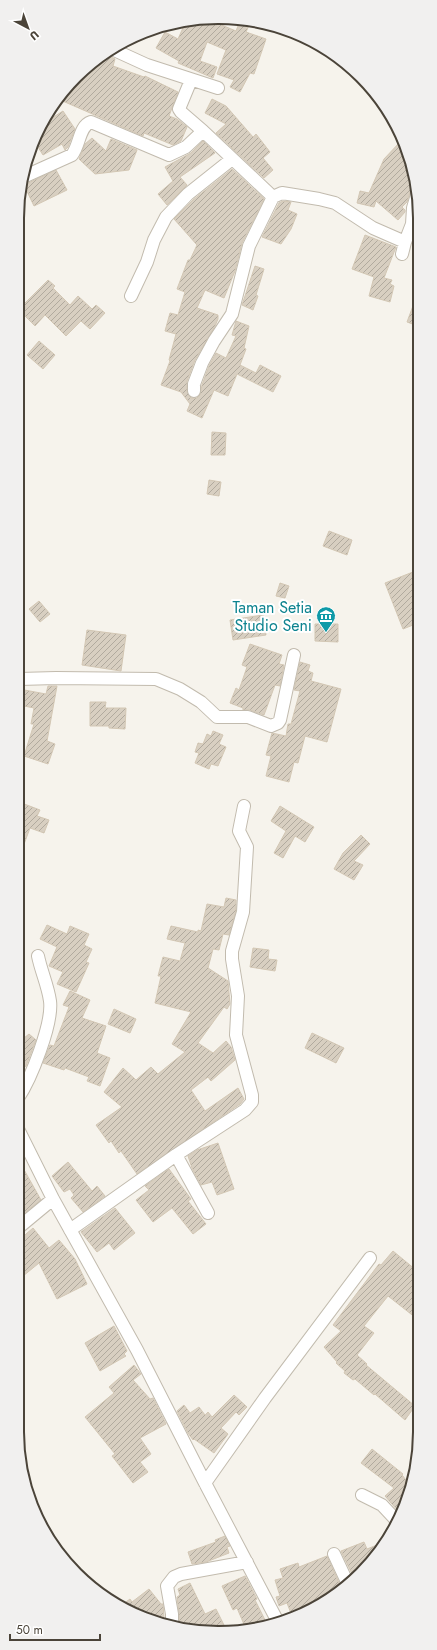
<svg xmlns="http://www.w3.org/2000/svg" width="437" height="1650" viewBox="0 0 437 1650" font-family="Jost,sans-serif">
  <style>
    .building { fill: url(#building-hatch); stroke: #d3c7b4 }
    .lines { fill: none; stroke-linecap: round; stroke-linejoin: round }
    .street-casing { stroke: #c2bbae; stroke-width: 14 }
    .street { stroke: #fff; stroke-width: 12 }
    .labels { text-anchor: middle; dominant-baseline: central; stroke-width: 4; stroke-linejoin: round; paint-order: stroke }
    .culture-label { font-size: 16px; fill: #0d838f; stroke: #fff; text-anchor: end }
    .rim { fill: none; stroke: #4b4439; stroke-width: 2 }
  </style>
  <defs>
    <pattern id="building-hatch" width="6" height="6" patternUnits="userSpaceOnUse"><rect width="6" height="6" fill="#d8cfc1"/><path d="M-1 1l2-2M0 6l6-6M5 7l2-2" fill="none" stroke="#b1aa9e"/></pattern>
  </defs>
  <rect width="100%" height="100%" fill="#f6f3ec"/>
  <path class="building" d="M186 21H220L219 24 236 31 240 21H251L246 32 266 39 254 74 250 73 240 92 230 87 234 80 217 74 226 50 207 42 200 61 217 67 213 78 178 63 179 61 156 48 165 32 178 39Z
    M105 52 109 56 115 59 113 66 144 77 145 76 178 92 169 116 177 119 187 127 181 141 173 145 144 133 143 136 58 99Z
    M212 99 226 106 253 137 256 134 270 152 263 158 273 170 264 178 216 133 226 124 205 113Z
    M63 111 75 129 68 147 65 150 62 144 43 155 36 144 44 123Z
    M92 138 106 151 111 139 137 150 129 170 95 174 79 159 85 144Z
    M203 141 215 153 180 177 187 185 167 205 158 194 173 181 165 167 191 153Z
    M400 142 406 148 416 184 411 189 407 202 402 207 405 210V212L398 220 376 201 374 207 357 203 360 191 369 193 384 159Z
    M232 169 264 199 242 243 235 271 224 298 205 290 197 308 218 315V319L215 326 195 360 187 381V391L191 398H197L200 395 202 385 209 366 216 353 226 358 236 336 232 335 236 321 249 326 244 348 246 349 240 365 256 373 260 365 281 376 273 392 237 374 228 396 214 390 202 418 187 411 190 404 181 392 161 385 170 361 169 360 176 334 165 331 170 313 178 315 185 292 177 289 188 260H190L197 245 174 219 193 200Z
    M56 170 67 190 34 206 24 185Z
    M283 201 291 202 288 210 297 214 291 229 281 244 262 237 279 203Z
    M365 235 396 247 384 278 392 280 390 284 394 286 390 302 369 296 374 277 352 269Z
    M255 266 264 269 256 295 258 296 253 310 242 305Z
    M48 280 55 286 53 288 70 305 78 296 92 309 96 305 105 313 90 329 81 321 66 336 45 315 35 326 20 311V308Z
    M417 295H418V326L407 322Z
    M39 341 55 355 43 369 27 355Z
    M212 432 226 433 225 455H211Z
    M209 480 221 482 219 496 207 494Z
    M329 531 352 540 347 555 323 546Z
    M418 570V623L403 629 385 583Z
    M280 583 289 586 285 598 276 596Z
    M39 601 50 614 40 622 29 609Z
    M263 615 266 635 233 640 230 620Z
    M315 624H338V642L315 641Z
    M87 630 126 635 121 671 82 665Z
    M250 644 282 655 279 664 284 665 280 686 275 685 264 715 250 710H243V708L230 703 236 688 239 690 247 667 242 665Z
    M300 662 310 665 308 671 313 673 311 681 341 689 327 742 305 736 298 763 294 762 289 782 266 776 271 756 266 755 272 733 286 736 288 724H291L300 691 294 690Z
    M48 686H57L47 741 55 744 48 764 24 756 34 724H31L34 708 19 705V689L46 694Z
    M90 702H106L105 708H126L125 729 109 728V726H90Z
    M213 731 223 735 219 744 226 747 218 766 211 764 209 769 195 763 199 753 195 752 198 743 203 744 207 734 211 736Z
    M19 802 40 810 37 816 49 820 44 833 30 828 20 855Z
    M280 806 314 827 305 842 295 836 283 858 274 853 286 831 271 821Z
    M361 835 370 844 354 861 363 865 354 880 334 869 343 853Z
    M226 898 236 900V911L229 935 223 934 219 950 213 949 208 968 228 981 230 1004 227 1009 224 1007 198 1043 213 1053 226 1041 231 1047 235 1060 211 1081 208 1077 191 1090 205 1111 238 1088 244 1099 240 1104 137 1174 121 1151 119 1153 111 1141 109 1143 96 1125 122 1107 104 1092 123 1068 136 1080 151 1067 158 1074 185 1052 172 1044 191 1012 155 1003 161 976H158L163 957 180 961 185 943 167 939 171 926 198 932V930L201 931 207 904 224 907Z
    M47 925 67 934 70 926 89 934 84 945 92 949 86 962 89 963 76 992 57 984 63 972 49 966 57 947 40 939Z
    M253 948 269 950 268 959 277 960 275 971 250 967Z
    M70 991 90 1000 82 1018 106 1026 97 1053 110 1058 100 1086 87 1081 89 1077 65 1068 64 1070 43 1063 50 1045 54 1046 69 1007 63 1005Z
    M114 1009 136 1019 130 1033 108 1024Z
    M312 1033 344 1048 336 1063 305 1048Z
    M29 1034 36 1040 26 1066 18 1072V1043Z
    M218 1143 234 1189 217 1195 212 1182 201 1185 192 1168 188 1156 197 1150Z
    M18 1159 41 1200 18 1218Z
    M68 1162 92 1191 97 1186 105 1196 83 1212 71 1198 74 1195 70 1189 64 1192 52 1176Z
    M169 1169 191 1199 188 1201 206 1224 193 1234 172 1208 153 1222 136 1200 149 1190 145 1186Z
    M115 1208 135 1233 114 1250 109 1243 97 1252 81 1232Z
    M33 1228 49 1248 59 1240 75 1259 87 1284 57 1299 39 1263 17 1281 18 1241Z
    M393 1251 416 1270V1318L388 1296 364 1326 374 1333 357 1355 367 1364 366 1365 415 1406 405 1420 375 1394 374 1395 355 1379 353 1380 344 1373 345 1371 336 1363 337 1362 324 1347 341 1331 333 1325 379 1264 381 1265Z
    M114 1326 127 1351 124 1354 126 1356 100 1371 85 1343Z
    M134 1365 141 1374 133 1380 150 1399 153 1398 166 1424 140 1438 151 1454 140 1462 148 1472 133 1483 112 1456 115 1454 85 1417 114 1393 109 1387Z
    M234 1395 247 1407 239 1415 236 1412 221 1428 228 1434 214 1453 194 1439 193 1440 188 1433 177 1411 184 1405 190 1413 199 1407 205 1415 208 1412 212 1417Z
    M372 1449 403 1474 402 1475 410 1485 399 1512 385 1496 394 1488 361 1463Z
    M225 1536 230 1546 227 1547 229 1553 206 1562 192 1564 188 1552 216 1542 215 1540Z
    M387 1541 386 1543 354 1578 341 1551 364 1542 367 1549Z
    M327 1556 340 1585 337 1586 339 1592 292 1616 287 1603 279 1606 276 1597 280 1596 275 1580 283 1578 280 1569 298 1563 299 1567Z
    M245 1576 257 1599 255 1600 268 1626 246 1629 237 1608 233 1610 222 1586Z
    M190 1583 205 1614 216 1609 225 1627 216 1631 205 1633 179 1626V1613L177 1597 180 1595 178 1589Z
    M149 1589 161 1604H163L164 1617 160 1621 147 1617 141 1610 140 1611 144 1616 130 1612 122 1605 130 1599 132 1602Z"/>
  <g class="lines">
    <g class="street-casing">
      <path id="street" d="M112 49 147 65 218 88
        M191 80 179 109 181 112 203 131 273 197 282 193 319 199 335 203 373 228 405 242
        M21 178 72 155C80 145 79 126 91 122L169 155 186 147 203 131
        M402 254 405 242 412 224 413 208 418 191
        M131 296 147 262 154 240 166 217 188 194 232 159
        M194 391V384L202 363 214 341 232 314 249 246 273 197
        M19 679 56 678 156 679 180 689 201 702 217 717H248L271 726 278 723 280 720 294 655
        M18 1098C31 1079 53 1023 50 1001 48 986 41 971 38 956
        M18 1129 53 1199 137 1350 205 1483 278 1622
        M176 1155 208 1213
        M18 1228 53 1199
        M70 1230 176 1155 245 1110 252 1102V1095L236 1035 238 996 232 959V951L243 912 247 847 239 831 244 806
        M205 1483 265 1398 370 1258
        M362 1495 382 1505 396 1520
        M334 1554 348 1584
        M172 1624V1614L167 1586 174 1577 181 1574 247 1562"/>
    </g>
    <use href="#street" class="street"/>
  </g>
  <defs>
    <g id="museum-pin" transform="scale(1)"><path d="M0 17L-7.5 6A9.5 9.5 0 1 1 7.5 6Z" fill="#0f9aa8" stroke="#fff"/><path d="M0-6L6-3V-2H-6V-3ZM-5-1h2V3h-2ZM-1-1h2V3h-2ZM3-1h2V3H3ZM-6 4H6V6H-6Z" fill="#fff"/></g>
  </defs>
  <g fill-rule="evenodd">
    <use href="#museum-pin" x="326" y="616"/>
  </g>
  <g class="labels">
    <g class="culture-label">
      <text x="312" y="607">Taman Setia<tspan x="312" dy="18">Studio Seni</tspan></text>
    </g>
  </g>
  <path d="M0 0H437V1650H0ZM218 24H219A194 194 0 0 1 413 218V1432A194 194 0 0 1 219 1626H218A194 194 0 0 1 24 1432V218A194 194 0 0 1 218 24Z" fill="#f1f0ef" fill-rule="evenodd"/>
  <path class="rim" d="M218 24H219A194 194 0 0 1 413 218V1432A194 194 0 0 1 219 1626H218A194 194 0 0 1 24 1432V218A194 194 0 0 1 218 24Z"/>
  <g transform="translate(28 28) rotate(139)" stroke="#ffffff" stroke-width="3" paint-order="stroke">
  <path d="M0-3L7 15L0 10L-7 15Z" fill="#4b4439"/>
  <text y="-6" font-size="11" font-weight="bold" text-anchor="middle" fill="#4b4439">U</text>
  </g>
  <path d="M10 1634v6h90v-6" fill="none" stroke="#4b4439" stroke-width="2"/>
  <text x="16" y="1634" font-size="12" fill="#4b4439" stroke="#ffffff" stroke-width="3" paint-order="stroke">50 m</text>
</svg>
